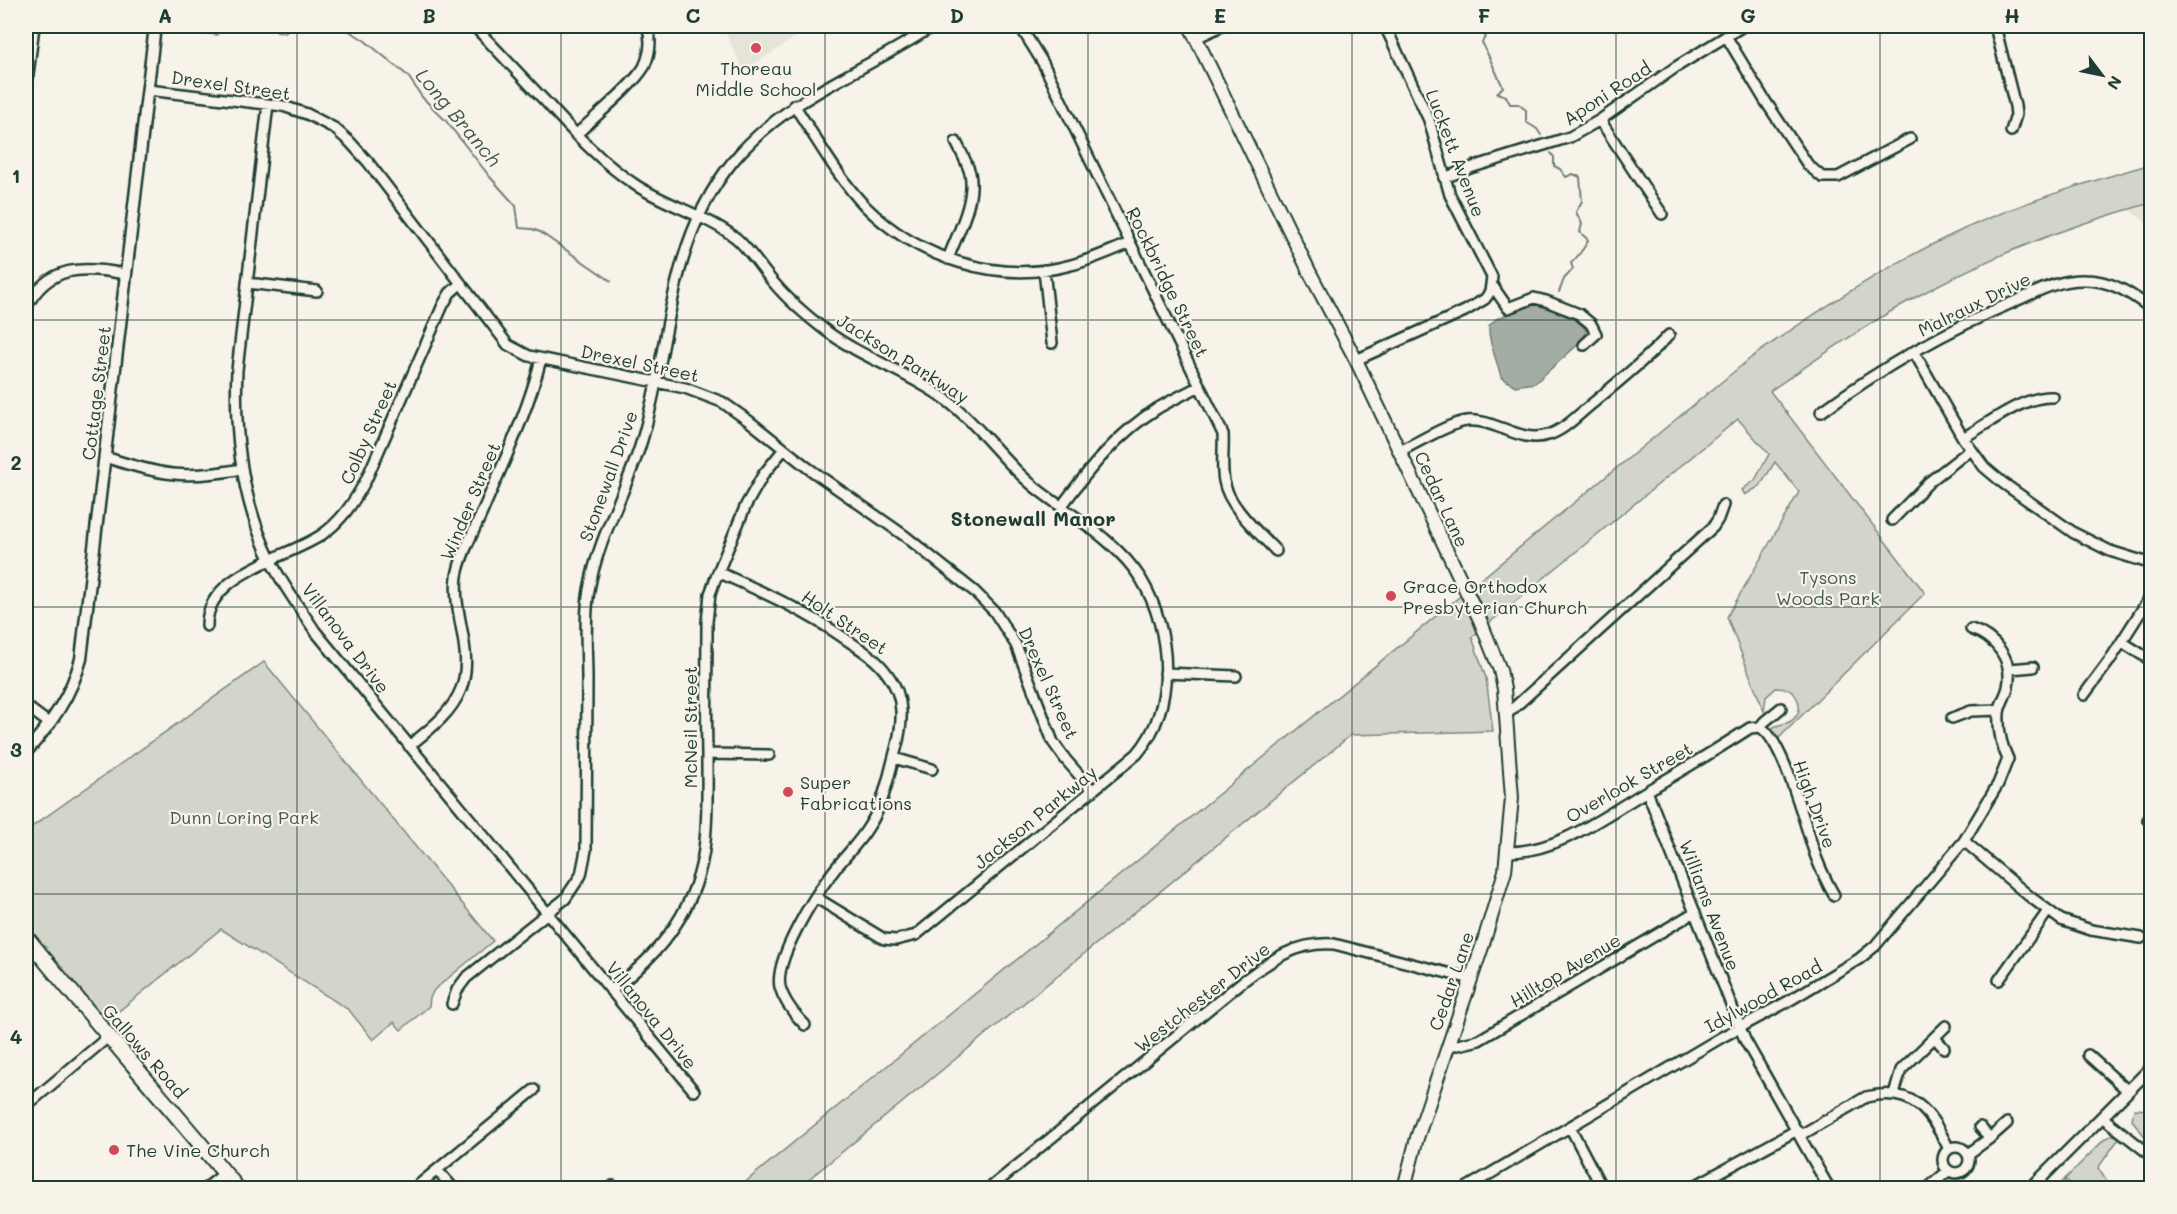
<svg xmlns="http://www.w3.org/2000/svg" width="2177" height="1214" viewBox="0 0 2177 1214" font-family="Mali,sans-serif">
  <style>
    .built { fill: #e5e4d9 }
    .green { fill: #d3d5ca; stroke: #79897f; stroke-width: 1.5 }
    .water { fill: #a4ada3; stroke: #6f8077; stroke-width: 1.5 }
    .lines { fill: none; stroke-linecap: round; stroke-linejoin: round }
    .stream { stroke: #6f8077; stroke-width: 2 }
    .minor-casing { stroke: #1f3d34; stroke-width: 14 }
    .tertiary-casing { stroke: #1f3d34; stroke-width: 15 }
    .secondary-casing { stroke: #1f3d34; stroke-width: 16 }
    .primary-casing { stroke: #1f3d34; stroke-width: 18 }
    .minor { stroke: #f7f3e8; stroke-width: 9 }
    .tertiary { stroke: #f7f3e8; stroke-width: 10 }
    .secondary { stroke: #f7f3e8; stroke-width: 12 }
    .primary { stroke: #f7f3e8; stroke-width: 14 }
    .grid { fill: none; stroke: #1f3d34; stroke-width: 1.5; stroke-opacity: 0.55 }
    .poi-dot { fill: #d1495b; stroke: #f7f3e8; stroke-width: 2 }
    .labels { text-anchor: middle; dominant-baseline: central; stroke-width: 4.5; stroke-linejoin: round; paint-order: stroke }
    .poi-label { font-size: 18px; fill: #1f3d34; stroke: #f7f3e8; text-anchor: start }
    .street-label { font-size: 18px; fill: #1f3d34; stroke: #f7f3e8 }
    .park-label { font-size: 18px; fill: #435b52; stroke: #f7f3e8 }
    .water-label { font-size: 20px; font-style: italic; fill: #405950; stroke: #f7f3e8 }
    .neighbourhood-label { font-size: 20px; font-weight: bold; fill: #1f3d34; stroke: #f7f3e8 }
    .neatline { fill: none; stroke: #1f3d34; stroke-width: 2 }
    .grid-label { font-size: 20px; text-anchor: middle; font-weight: bold; fill: #1f3d34 }
  </style>
  <rect width="100%" height="100%" fill="#f7f3e8"/>
  <filter id="ink" filterUnits="userSpaceOnUse"><feTurbulence type="fractalNoise" baseFrequency=".0167" numOctaves="2"/><feDisplacementMap in="SourceGraphic" scale="12" xChannelSelector="R" yChannelSelector="G"/><feConvolveMatrix kernelMatrix="1 2 1 2 8 2 1 2 1" color-interpolation-filters="sRGB"/></filter>
  <g filter="url(#ink)">
    <path class="built" d="M722 26H812L744 71Z
      M2151 203V226L2129 210 2142 206Z"/>
    <path class="green" d="M2151 164V203C2070 225 1990 256 1916 297 1865 325 1818 358 1770 391L1925 593 1776 741 1771 729C1777 724 1783 725 1789 722 1805 714 1800 697 1789 689L1776 688 1766 697 1764 711 1727 617 1799 492 1775 462 1760 486 1745 495 1742 490 1755 480 1769 454 1738 419 1472 637 1486 678 1493 731 1351 735 798 1188H738L1752 357C1826 305 1903 254 1987 219 2041 196 2096 180 2151 164Z
      M264 662 493 941 434 990 430 998 429 1006 401 1030 394 1022 373 1040 349 1010 221 929 99 1027 26 936V831Z
      M2134 1109 2151 1110V1127L2145 1132 2146 1138 2132 1120Z
      M2113 1135 2120 1137 2098 1168 2111 1188H2077L2066 1180 2060 1188H2056L2106 1138Z"/>
    <path class="water" d="M189 26H218L217 35 188 31Z
      M1533 304C1549 304 1576 317 1586 330L1584 339 1535 383 1515 386 1501 377C1497 360 1488 342 1489 326L1496 319Z"/>
    <g class="lines">
      <path class="stream" d="M276 26 277 31 285 33 290 26
        M341 26 364 40 408 76 422 97 446 121 490 177 516 206 519 228 532 229 540 232 611 281
        M1482 26 1479 32 1486 36 1482 42 1503 87 1497 93 1506 96 1510 104H1518L1526 110V122L1537 129 1541 135
        M1551 153 1554 157V166L1560 169 1566 177 1573 174 1580 177 1582 201 1576 212 1582 224 1580 232 1588 240C1586 246 1576 259 1571 263L1573 269 1564 279 1559 292"/>
      <g class="minor-casing">
        <path id="minor" d="M474 26C498 51 522 77 547 103 574 133 603 164 637 186 667 205 709 217 736 238 751 251 761 269 774 283 789 301 807 316 825 330 862 358 908 372 945 399 981 426 1005 465 1041 492 1075 518 1117 541 1141 579 1172 630 1177 707 1137 754L916 935 896 940 884 939 815 897
          M1020 26 1043 63 1223 434C1224 450 1221 466 1224 481 1228 506 1259 533 1276 551
          M1995 26 2015 106 2016 115 2011 131
          M1726 36 1764 99 1808 165 1822 177H1838L1910 139
          M1196 38 1222 26
          M148 90 283 106 307 114 334 128 350 142 368 162 508 345 529 356 685 388 722 402 749 421 808 468 905 536 974 591 994 611 1016 645 1053 742 1066 760 1093 791
          M26 91 34 26
          M268 104 237 370C234 435 242 502 271 561 283 586 300 608 315 631L694 1091
          M794 105C816 138 838 178 865 206 917 258 998 285 1071 265 1091 260 1111 251 1130 243
          M1600 120 1662 214
          M576 135C593 118 633 86 644 67 650 54 652 39 647 26
          M1444 178 1473 167 1570 137 1600 120 1676 67 1743 26
          M948 259C957 234 976 201 970 173 967 162 961 152 956 142
          M1044 270 1052 343
          M247 283 317 291
          M1492 285 1508 308 1534 298 1546 301 1579 314 1591 324 1596 334 1584 345
          M26 308C48 264 84 266 126 274
          M1914 352 1963 438 1984 467 2003 483 2074 533 2110 551 2152 564
          M1356 360 1465 311 1485 299 1490 292 1492 277 1450 195 1429 120 1385 26
          M1821 412C1881 368 1947 330 2016 301 2038 291 2060 279 2085 280 2112 280 2131 294 2152 309
          M1963 438C1988 424 2024 395 2053 397
          M1400 451C1417 443 1449 423 1467 421 1495 418 1519 444 1548 435 1565 430 1580 413 1593 403 1619 381 1646 360 1669 335
          M105 457C160 475 184 480 242 469
          M1061 507C1089 469 1118 433 1158 408 1172 400 1186 393 1200 386
          M1892 520 1929 482 1970 450
          M718 572C763 592 806 611 847 640 862 650 877 659 888 675 905 697 903 723 896 749 889 774 884 804 869 826 859 843 844 857 832 873 815 895 774 959 780 987 784 1002 794 1014 805 1025
          M207 626C206 574 284 559 320 536 341 522 354 502 366 480L443 305 450 293 460 284
          M2122 642 2152 661
          M2010 669 2033 667
          M1165 673 1236 676
          M2084 695 2110 660 2152 594
          M26 706 50 724
          M1507 714 1713 527 1718 519 1723 505
          M1952 718 1971 711 1999 710
          M1760 727C1784 740 1806 830 1816 857 1821 870 1827 883 1834 895
          M1760 727 1764 722 1781 708
          M409 746C429 730 451 714 461 689 475 651 452 615 457 576 461 553 475 530 484 508 505 459 528 411 541 359
          M707 754 769 755
          M894 758 932 769
          M1647 791 1745 1040 1829 1188
          M2148 820 2152 821
          M1964 841 2029 896 2061 920 2091 930 2141 938
          M1508 852C1559 852 1604 816 1647 791 1681 771 1716 750 1750 728L1760 727
          M1999 980 2048 911
          M611 991C661 953 699 907 705 841 708 813 707 783 707 754 706 710 707 666 707 622L710 594 718 572 746 505 763 475 784 449
          M452 1004 457 990 466 978 565 899 581 875 586 850C586 794 587 738 587 681 587 651 584 620 589 590 598 537 627 491 642 440 672 341 667 233 741 152 794 94 869 69 933 26
          M1935 1038 1944 1048
          M1448 1044 1458 1045 1479 1040 1695 912
          M2088 1055 2128 1091
          M1894 1094 1901 1070 1946 1026
          M26 1106 108 1037
          M2102 1117 2152 1156
          M1570 1127 1602 1188
          M1980 1127 1990 1138
          M1801 1135 1866 1097C1913 1086 1930 1111 1949 1149
          M1943 1160a13 13 0 1 1 26 0a13 13 0 1 1-26 0Z
          M1968 1154 1990 1138 2007 1123
          M437 1170 453 1188
          M206 1188 225 1173
          M415 1188 534 1090
          M612 1188 613 1186
          M990 1188 1242 982C1271 960 1297 941 1334 944L1471 979
          M1466 1188 1722 1037 1787 1002 1859 959 1875 946 1964 841 1998 784 2008 759C2001 745 1998 730 1999 713 2000 704 2006 696 2008 687 2014 660 1995 637 1971 629
          M1691 1188 1797 1130
          M1928 1188 1948 1171"/>
      </g>
      <g class="tertiary-casing">
        <path id="tertiary" d="M26 752C51 724 71 696 81 659L155 26
          M2031 1188 2152 1067"/>
      </g>
      <g class="secondary-casing">
        <path id="secondary" d="M1190 26 1310 273 1356 360 1480 620 1500 670 1504 689 1512 798 1505 871 1483 944 1417 1138 1404 1188"/>
      </g>
      <g class="primary-casing">
        <path id="primary" d="M26 937C95 1022 168 1104 237 1188"/>
      </g>
      <use href="#minor" class="minor"/>
      <use href="#tertiary" class="tertiary"/>
      <use href="#secondary" class="secondary"/>
      <use href="#primary" class="primary"/>
    </g>
  </g>
  <path class="grid" d="M297 26V1188M561 26V1188M825 26V1188M1088 26V1188M1352 26V1188M1616 26V1188M1880 26V1188M26 320H2152M26 607H2152M26 894H2152"/>
  <g class="poi-dot">
    <circle cx="756" cy="48" r="6"/>
    <circle cx="1391" cy="596" r="6"/>
    <circle cx="788" cy="792" r="6"/>
    <circle cx="114" cy="1150" r="6"/>
  </g>
  <g class="labels">
    <g class="poi-label">
      <text x="756" y="68" text-anchor="middle">Thoreau<tspan x="756" dy="21">Middle School</tspan></text>
      <text x="1403" y="586">Grace Orthodox<tspan x="1403" dy="21">Presbyterian Church</tspan></text>
      <text x="800" y="782">Super<tspan x="800" dy="21">Fabrications</tspan></text>
      <text x="126" y="1150">The Vine Church</text>
    </g>
    <g class="street-label">
      <text transform="translate(231 85) rotate(8)">Drexel Street</text>
      <text transform="translate(1607 93) rotate(-33)">Aponi Road</text>
      <text transform="translate(1456 153) rotate(69)">Luckett Avenue</text>
      <text transform="translate(1168 282) rotate(64)">Rockbridge Street</text>
      <text transform="translate(1974 304) rotate(-26)">Malraux Drive</text>
      <text transform="translate(903 358) rotate(32)">Jackson Parkway</text>
      <text transform="translate(640 363) rotate(12)">Drexel Street</text>
      <text transform="translate(96 393) rotate(-83)">Cottage Street</text>
      <text transform="translate(368 432) rotate(-66)">Colby Street</text>
      <text transform="translate(608 476) rotate(-70)">Stonewall Drive</text>
      <text transform="translate(1442 499) rotate(65)">Cedar Lane</text>
      <text transform="translate(470 501) rotate(-67)">Winder Street</text>
      <text transform="translate(845 622) rotate(34)">Holt Street</text>
      <text transform="translate(346 638) rotate(53)">Villanova Drive</text>
      <text transform="translate(1049 683) rotate(66)">Drexel Street</text>
      <text transform="translate(690 727) rotate(-90)">McNeil Street</text>
      <text transform="translate(1629 782) rotate(-30)">Overlook Street</text>
      <text transform="translate(1815 804) rotate(70)">High Drive</text>
      <text transform="translate(1035 817) rotate(-39)">Jackson Parkway</text>
      <text transform="translate(1710 905) rotate(69)">Williams Avenue</text>
      <text transform="translate(1565 970) rotate(-31)">Hilltop Avenue</text>
      <text transform="translate(1451 981) rotate(-71)">Cedar Lane</text>
      <text transform="translate(1763 996) rotate(-29)">Idylwood Road</text>
      <text transform="translate(1202 997) rotate(-38)">Westchester Drive</text>
      <text transform="translate(652 1015) rotate(51)">Villanova Drive</text>
      <text transform="translate(145 1051) rotate(49)">Gallows Road</text>
    </g>
    <g class="park-label">
      <text x="1828" y="577">Tysons<tspan x="1828" dy="21">Woods Park</tspan></text>
      <text x="244" y="817">Dunn Loring Park</text>
    </g>
    <g class="water-label">
      <text transform="translate(459 117) rotate(50)">Long Branch</text>
    </g>
    <g class="neighbourhood-label">
      <text x="1033" y="518">Stonewall Manor</text>
    </g>
  </g>
  <rect width="2177" height="1214" fill="none" stroke="#f7f3e8" stroke-width="66"/>
  <g transform="translate(2102 75) rotate(122)" stroke="#f7f3e8" stroke-width="4.5" paint-order="stroke">
  <path d="M0-4.5L10 22L0 15L-10 22Z" fill="#1f3d34"/>
  <text y="-9" font-size="16" font-weight="bold" text-anchor="middle" fill="#1f3d34">N</text>
  </g>
  <rect x="33" y="33" width="2111" height="1148" class="neatline"/>
  <g class="grid-label">
    <text x="165" y="23">A</text>
    <text x="429" y="23">B</text>
    <text x="693" y="23">C</text>
    <text x="957" y="23">D</text>
    <text x="1220" y="23">E</text>
    <text x="1484" y="23">F</text>
    <text x="1748" y="23">G</text>
    <text x="2012" y="23">H</text>
    <text x="16" y="183">1</text>
    <text x="16" y="470">2</text>
    <text x="16" y="757">3</text>
    <text x="16" y="1044">4</text>
  </g>
</svg>
